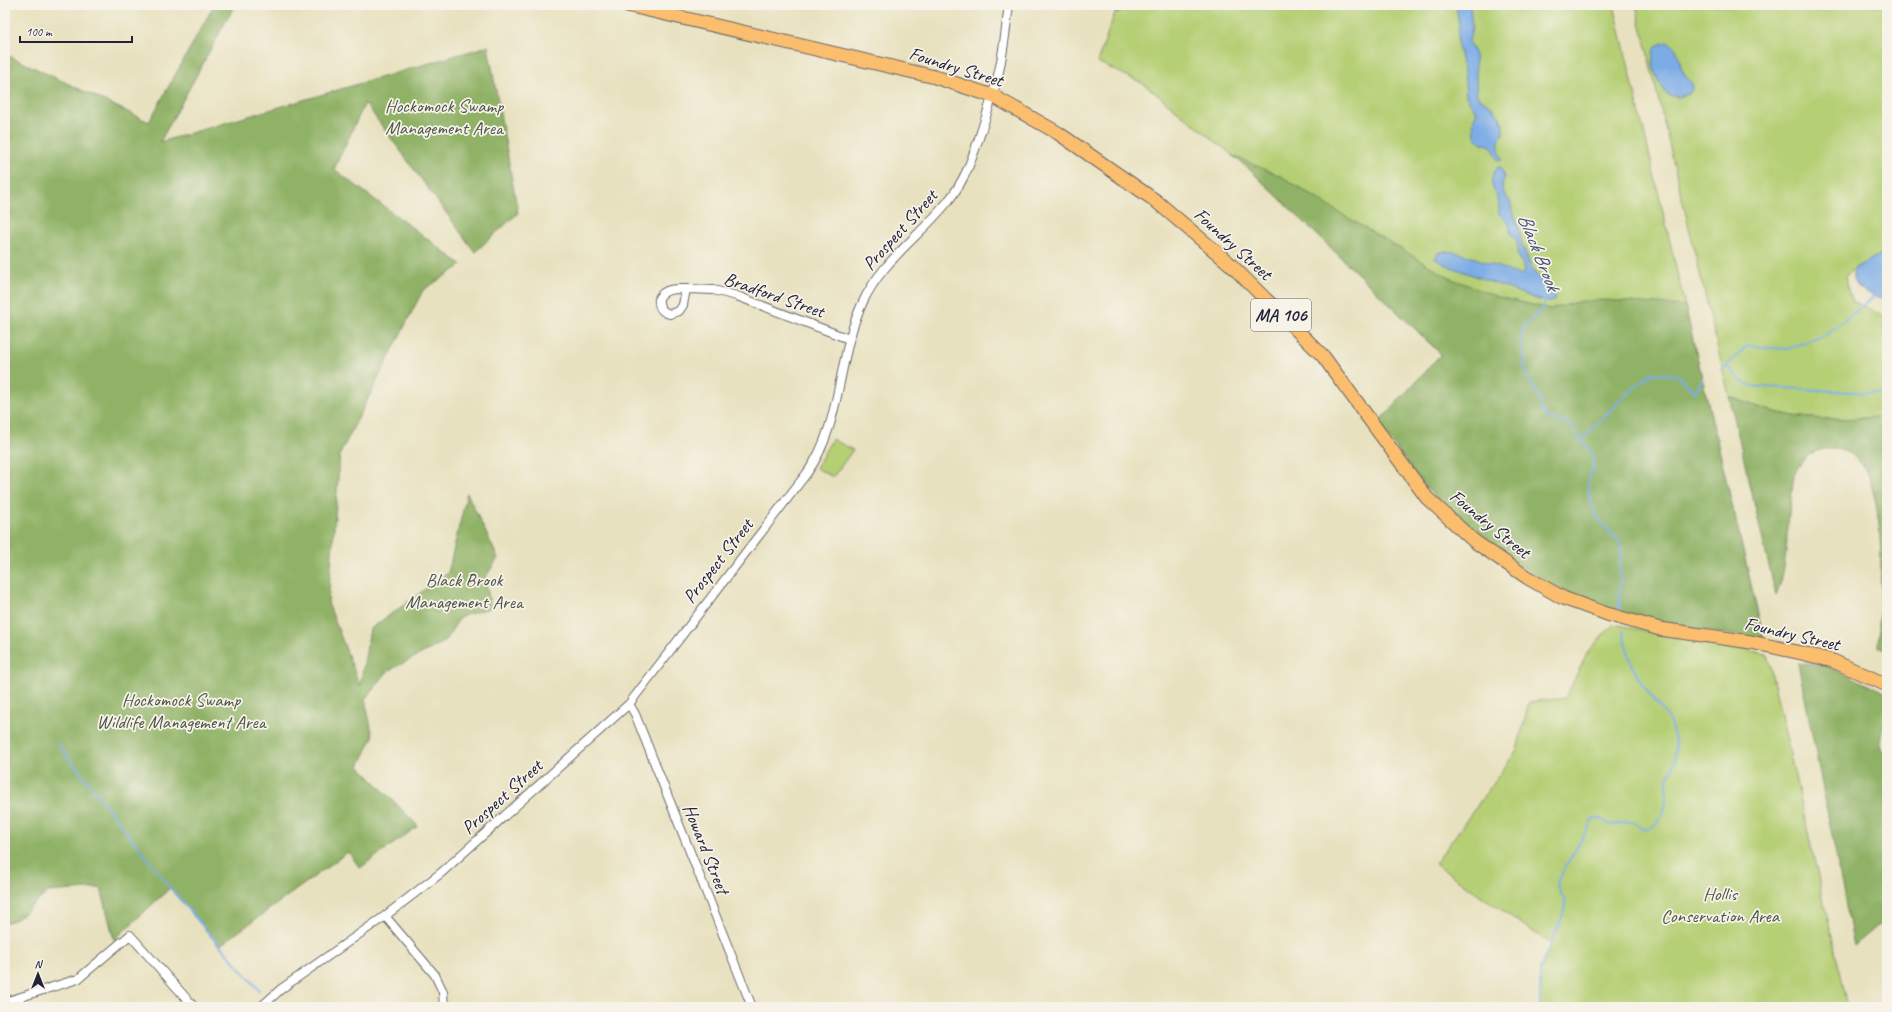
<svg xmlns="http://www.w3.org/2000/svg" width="1892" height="1012" viewBox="0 0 1892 1012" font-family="Caveat,sans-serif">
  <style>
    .green { fill: #b5cf75; stroke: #6c7858 }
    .forest { fill: #90b266; stroke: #596a50 }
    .water { fill: #7bace6; stroke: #4e6790 }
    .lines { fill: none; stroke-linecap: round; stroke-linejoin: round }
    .stream { stroke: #7bace6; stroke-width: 2 }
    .minor-casing { stroke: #676569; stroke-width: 10 }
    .primary-casing { stroke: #676569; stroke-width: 15 }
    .minor { stroke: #fff; stroke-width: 8 }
    .primary { stroke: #fbbe6e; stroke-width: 13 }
    .labels { text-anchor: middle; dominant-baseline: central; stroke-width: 3.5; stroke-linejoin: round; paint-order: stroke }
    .shield { fill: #f7f3e8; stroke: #62616f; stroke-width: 1 }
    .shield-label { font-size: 18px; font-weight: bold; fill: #22223b }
    .street-label { font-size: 19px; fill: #22223b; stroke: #f7f3e8 }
    .park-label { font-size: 19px; fill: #4e564c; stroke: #f7f3e8 }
    .water-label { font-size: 20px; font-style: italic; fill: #415277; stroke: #f7f3e8 }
  </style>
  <rect width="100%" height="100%" fill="#f7f3e8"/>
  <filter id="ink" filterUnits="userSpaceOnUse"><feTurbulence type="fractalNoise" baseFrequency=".025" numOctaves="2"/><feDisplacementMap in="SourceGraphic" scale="8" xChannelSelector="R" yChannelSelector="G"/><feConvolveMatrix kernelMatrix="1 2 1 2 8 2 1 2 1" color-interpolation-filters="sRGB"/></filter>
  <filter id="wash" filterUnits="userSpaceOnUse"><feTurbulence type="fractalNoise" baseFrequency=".012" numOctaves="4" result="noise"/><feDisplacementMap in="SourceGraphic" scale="16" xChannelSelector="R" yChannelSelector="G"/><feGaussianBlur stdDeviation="0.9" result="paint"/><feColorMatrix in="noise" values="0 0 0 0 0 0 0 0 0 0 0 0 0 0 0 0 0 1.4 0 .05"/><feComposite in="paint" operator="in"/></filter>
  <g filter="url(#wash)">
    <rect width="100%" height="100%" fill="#e8e1bf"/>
    <path class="green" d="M1142 5H1614L1764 640 1442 504 1431 493 1441 354 1247 167 1144 84 1097 62 1115 13Z
      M1636 5H1887V251L1855 268 1846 276 1848 290 1852 301 1878 313 1887 316V416C1857 419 1818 421 1788 415 1768 411 1749 404 1729 396Z
      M832 439 853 450 833 477 816 468Z
      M1614 624 1673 637 1767 654 1848 1007H1540V969L1551 944 1435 864 1517 750 1529 702 1565 698 1589 650Z"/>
    <path class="forest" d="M214 5H235L160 142 488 46 518 213 475 252 365 103 334 169 462 265 423 290 340 454 328 603 360 686 370 629 448 573 467 493 498 558 485 578 491 608 461 616 444 642 388 671 365 699 373 737 359 766 418 826 360 868 348 852 219 946 170 888 114 940 101 888 48 892 17 919 5 923V54L149 122Z
      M1231 155 1281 176 1340 213 1450 278 1498 297 1551 309 1581 301 1603 300 1685 306 1764 640C1700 630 1635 622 1575 597 1548 586 1522 567 1497 550 1474 533 1450 515 1431 493 1412 471 1395 446 1378 423L1441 354 1247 167Z
      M1729 396C1749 404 1768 411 1788 415 1818 421 1857 419 1887 416V651L1878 647C1880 598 1886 531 1871 484 1870 480 1869 474 1866 470 1858 458 1847 449 1832 449 1815 448 1804 456 1796 471 1793 477 1793 485 1792 492 1785 527 1790 562 1776 596Z
      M1798 663 1826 666 1887 693C1887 700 1888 709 1887 715 1883 731 1875 741 1887 757V918L1854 946Z"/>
    <path class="water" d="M1456 5H1470L1472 28 1469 41 1475 55 1477 96C1490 105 1505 115 1503 133 1496 143 1499 149 1502 160H1498L1493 148C1489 144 1486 145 1482 143 1472 138 1471 120 1477 113L1466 96 1464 72 1457 42 1459 24Z
      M1666 42C1681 46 1677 60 1683 72 1685 77 1690 80 1693 85L1690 93 1679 97 1668 95C1658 83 1645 59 1658 45Z
      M1498 167H1501L1504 177 1502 188 1505 195 1510 201 1520 233 1522 245 1532 269 1540 280 1555 292 1554 301 1549 302 1539 300 1451 267 1435 259 1438 253C1453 245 1502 270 1520 275L1524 273 1523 265 1517 253 1518 245 1516 239 1511 234 1509 224 1499 214C1498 211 1499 209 1499 205 1497 188 1484 185 1498 167Z
      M1887 251V298L1886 299C1877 298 1854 289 1853 278 1852 275 1854 271 1855 268Z"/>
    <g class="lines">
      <path class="stream" d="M1544 300 1545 302 1543 308 1524 326 1521 338 1527 377 1540 399 1541 410 1547 417 1569 424 1593 455V470L1588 479V488L1590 502 1598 519 1619 541 1621 550 1619 612
        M1727 366 1735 376 1749 386 1887 394
        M1722 370 1747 346 1787 349 1826 335 1875 296
        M1582 440 1617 403 1651 373 1677 375 1695 393 1702 380
        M58 744 175 894 259 990
        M275 1005 277 1007
        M1540 1007V969L1566 907C1566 895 1555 892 1558 880L1591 823 1594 818H1599L1611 825 1633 821C1636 823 1638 827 1642 829 1650 832 1657 823 1661 817 1669 804 1665 793 1668 779 1670 772 1674 766 1675 759 1678 712 1653 706 1635 672 1629 659 1626 645 1623 631"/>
    </g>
  </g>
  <g filter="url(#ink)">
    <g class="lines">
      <g class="minor-casing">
        <path id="minor" d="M686 289 683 305 679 311 670 314C661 312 658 306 659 298 665 287 679 289 689 289L713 290 737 296 849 339
          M629 704 635 714 752 1007
          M385 916 435 975 443 992 444 1007
          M5 1002 78 979 130 935 194 1007
          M261 1007 281 989 385 916 441 873 629 704 807 473C842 425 837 357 862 304 881 261 921 236 949 200 965 180 972 159 980 135 987 114 994 93 999 71 1004 49 1006 27 1009 5"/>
      </g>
      <g class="primary-casing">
        <path id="primary" d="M627 5 935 77 993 96 1058 133 1156 201 1229 263 1323 356 1427 498 1474 541 1528 578 1563 598 1607 614 1660 629 1751 642 1806 654 1833 661 1887 685"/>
      </g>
      <use href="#minor" class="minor"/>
      <use href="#primary" class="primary"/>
    </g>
  </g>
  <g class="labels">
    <rect class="shield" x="1251" y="299" width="60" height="32" rx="3"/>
    <g class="shield-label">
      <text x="1281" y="315">MA 106</text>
    </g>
    <g class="street-label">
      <text transform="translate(956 67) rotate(17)">Foundry Street</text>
      <text transform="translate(900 230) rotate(-48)">Prospect Street</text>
      <text transform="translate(1233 244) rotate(42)">Foundry Street</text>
      <text transform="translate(774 295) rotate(19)">Bradford Street</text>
      <text transform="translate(1490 524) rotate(39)">Foundry Street</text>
      <text transform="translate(718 561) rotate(-52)">Prospect Street</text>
      <text transform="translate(1792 634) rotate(13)">Foundry Street</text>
      <text transform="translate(502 797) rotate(-42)">Prospect Street</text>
      <text transform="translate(706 849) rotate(68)">Howard Street</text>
    </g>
    <g class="park-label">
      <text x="444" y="106">Hockomock Swamp<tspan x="444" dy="22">Management Area</tspan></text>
      <text x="464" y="580">Black Brook<tspan x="464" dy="22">Management Area</tspan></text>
      <text x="181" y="700">Hockomock Swamp<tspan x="181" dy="22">Wildlife Management Area</tspan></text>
      <text x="1720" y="894">Hollis<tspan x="1720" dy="22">Conservation Area</tspan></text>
    </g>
    <g class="water-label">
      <text transform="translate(1539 252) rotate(68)">Black Brook</text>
    </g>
  </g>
  <rect width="1892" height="1012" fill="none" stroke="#f7f3e8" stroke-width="20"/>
  <g transform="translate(38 974)" stroke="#f7f3e8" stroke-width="3" paint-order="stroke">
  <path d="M0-3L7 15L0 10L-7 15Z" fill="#22223b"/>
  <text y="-6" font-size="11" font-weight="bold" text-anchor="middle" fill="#22223b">N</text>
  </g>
  <path d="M20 36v6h112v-6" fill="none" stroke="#22223b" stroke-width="2"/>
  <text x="26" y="36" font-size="12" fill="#22223b" stroke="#f7f3e8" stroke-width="3" paint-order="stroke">100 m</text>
</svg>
